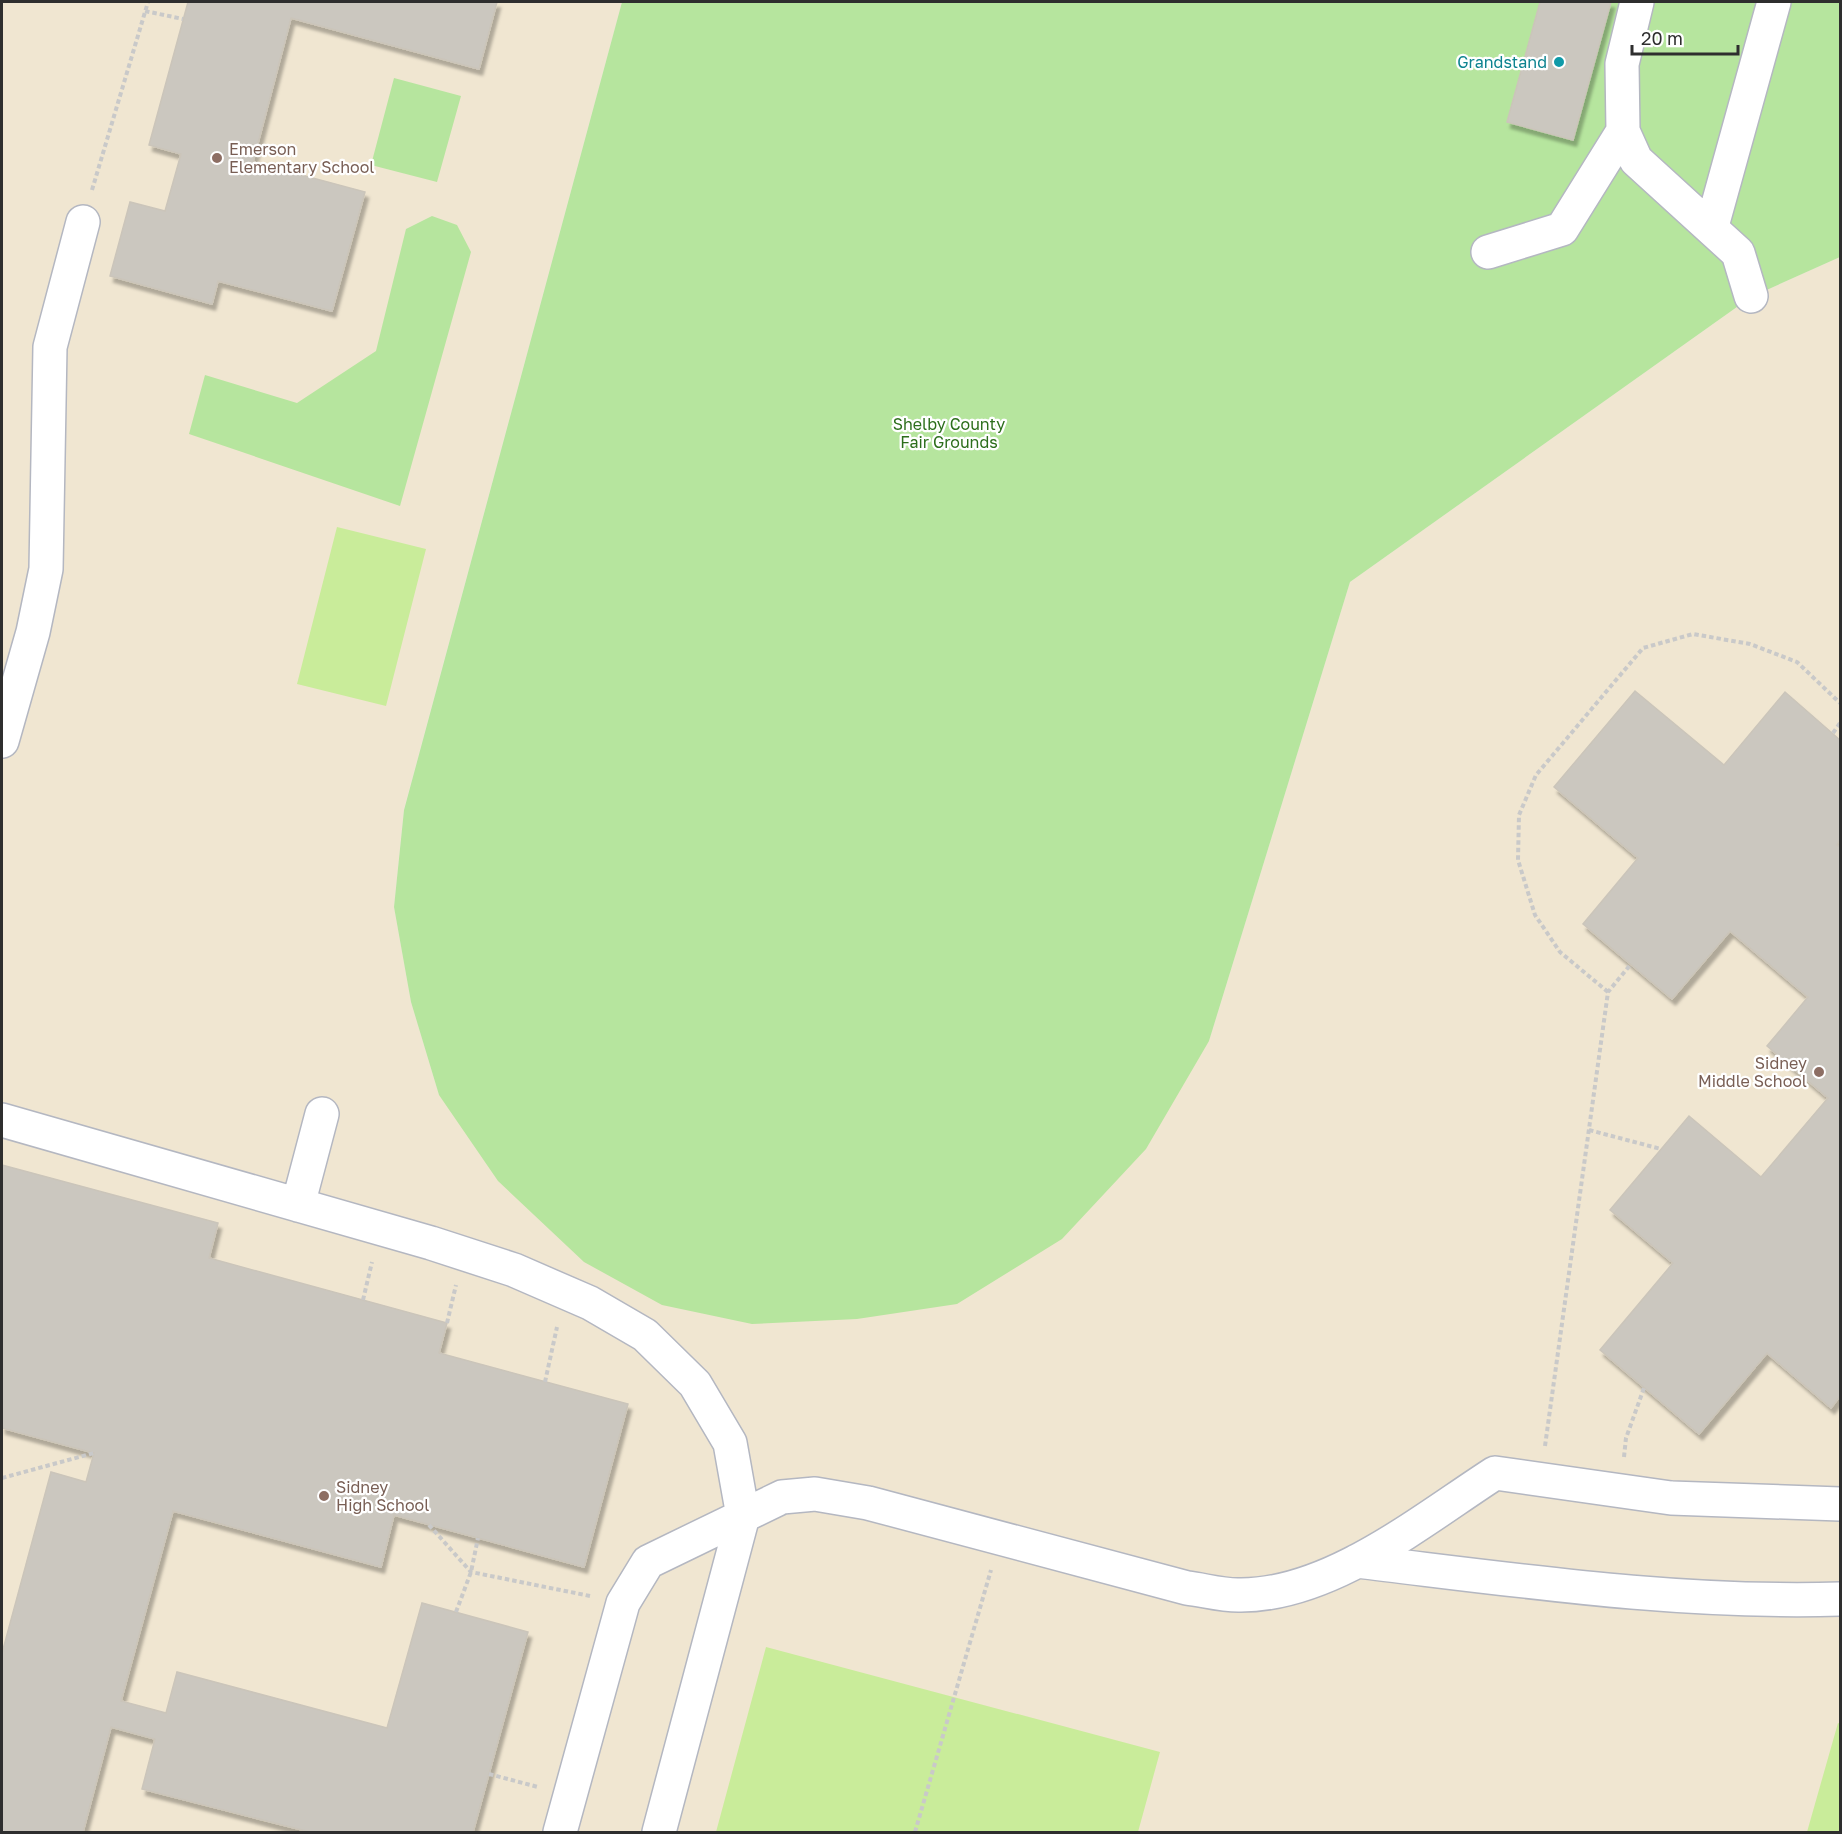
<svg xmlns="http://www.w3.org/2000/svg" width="1842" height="1834" viewBox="0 0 1842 1834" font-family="'Golos Text',sans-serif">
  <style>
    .education { fill: #f0e6d1 }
    .green { fill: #b6e59e }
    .pitch { fill: #c9ec9a }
    .building { fill: #cbc7bf; stroke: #cbc5ba; stroke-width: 1.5; filter: url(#shadow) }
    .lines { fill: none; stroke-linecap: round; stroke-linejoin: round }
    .minor-casing { stroke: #b4b7c1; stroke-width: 36 }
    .path { stroke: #c9c9c9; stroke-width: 4; stroke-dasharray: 4.5 3; stroke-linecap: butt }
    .minor { stroke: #fff; stroke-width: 33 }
    .culture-dot { fill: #0f9aa8; stroke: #fff; stroke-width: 2 }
    .education-dot { fill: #8d6e63; stroke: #fff; stroke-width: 2 }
    .labels { text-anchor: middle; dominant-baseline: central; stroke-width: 4.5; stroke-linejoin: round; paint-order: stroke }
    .culture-label { font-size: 16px; fill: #0d838f; stroke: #fff; text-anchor: end }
    .education-label { font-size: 16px; fill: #785e54; stroke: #fff; text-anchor: start }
    .park-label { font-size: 16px; fill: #2c6e1b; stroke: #fff }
  </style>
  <defs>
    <filter id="shadow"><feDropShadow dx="3.5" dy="6" stdDeviation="1.5" flood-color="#0004"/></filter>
  </defs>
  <rect width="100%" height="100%" fill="#efe9e1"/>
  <path class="education" d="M2 2H622L404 809 394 907 411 1002 439 1095 1209 1041 1350 582 1751 297 1840 257V1832H2Z"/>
  <path class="green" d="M622 2H1840V257L1751 297 1350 582 1209 1041 1146 1149 1062 1239 957 1304 857 1319 752 1324 662 1305 584 1262 498 1181 439 1095 411 1002 394 907 404 810Z
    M394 78 461 96 437 182 371 165Z
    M432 216 457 225 471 252 400 506 189 434 205 375 297 403 376 351 406 229Z"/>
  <path class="pitch" d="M337 527 426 549 386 706 297 684Z
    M766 1647 1160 1752 1138 1832H716Z
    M1838 1723 1840 1724V1832H1807Z"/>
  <path class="building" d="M188 2H497L479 69 291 18 253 162 365 192 332 311 218 281 212 304 110 276 130 202 165 211 181 154 149 145Z
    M1540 2H1611L1573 140 1507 122Z
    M1635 691 1724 765 1785 692 1840 740V840L1837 845 1840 847V1396L1831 1408 1767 1353 1699 1434 1600 1350 1673 1263 1610 1210 1689 1116 1761 1177 1828 1098 1767 1046 1808 997 1730 931 1672 999 1583 924 1638 858 1554 787Z
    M2 1165 218 1223 209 1258 447 1323 439 1353 628 1404 584 1567 394 1515 381 1567 173 1511 121 1701 166 1713 177 1672 387 1728 422 1603 528 1632 473 1832H310L142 1789 155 1739 111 1727 83 1832H2V1653L51 1472 86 1482 94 1453 2 1428Z"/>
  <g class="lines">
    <g class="minor-casing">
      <path id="minor" d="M1637 2 1622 64 1623 131 1636 160 1738 253 1751 296
        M1712 226 1774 2
        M1488 252 1562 229 1623 131
        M2 741 33 632 46 569 50 347 83 222
        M2 1120 431 1243 514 1270 590 1303 645 1335 695 1384 730 1443 743 1516 659 1832
        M298 1205 322 1114
        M1357 1561C1517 1580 1679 1604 1840 1599
        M560 1832 623 1603 648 1562 782 1497 815 1494 868 1503 1187 1588C1204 1590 1224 1596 1241 1595 1331 1595 1422 1520 1495 1473L1671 1498 1840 1504"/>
    </g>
    <path class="path" d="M145 11 183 19
      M92 190 148 2
      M1833 733 1840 723
      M1608 992 1560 952 1535 915 1518 860 1519 815 1536 775 1643 648 1693 634 1750 644 1797 662 1840 703
      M1589 1130 1661 1149
      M363 1300 372 1262
      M447 1323 456 1285
      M545 1382 557 1327
      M1545 1446 1608 992 1631 964
      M1624 1457 1626 1438 1644 1388
      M2 1478 94 1453
      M429 1525 471 1572 590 1596
      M456 1612 471 1572 478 1538
      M489 1774 538 1787
      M915 1832 991 1570"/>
    <use href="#minor" class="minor"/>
  </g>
  <circle class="culture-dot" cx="1559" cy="62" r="6"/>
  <g class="education-dot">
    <circle cx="217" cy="158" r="6"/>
    <circle cx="1819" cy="1072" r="6"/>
    <circle cx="324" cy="1496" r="6"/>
  </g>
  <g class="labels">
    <g class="culture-label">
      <text x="1547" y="62">Grandstand</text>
    </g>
    <g class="education-label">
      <text x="229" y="149">Emerson<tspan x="229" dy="18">Elementary School</tspan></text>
      <text x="1807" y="1063" text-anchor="end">Sidney<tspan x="1807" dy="18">Middle School</tspan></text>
      <text x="336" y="1487">Sidney<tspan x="336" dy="18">High School</tspan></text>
    </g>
    <g class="park-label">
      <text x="949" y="424">Shelby County<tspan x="949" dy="18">Fair Grounds</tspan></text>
    </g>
  </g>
  <rect width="1842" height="1834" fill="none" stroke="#2e2e2e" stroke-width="6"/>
  <path d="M1632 45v9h106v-9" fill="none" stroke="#2e2e2e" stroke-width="3"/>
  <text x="1641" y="45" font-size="18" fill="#2e2e2e" stroke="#ffffff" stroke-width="4.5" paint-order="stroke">20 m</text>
</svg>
